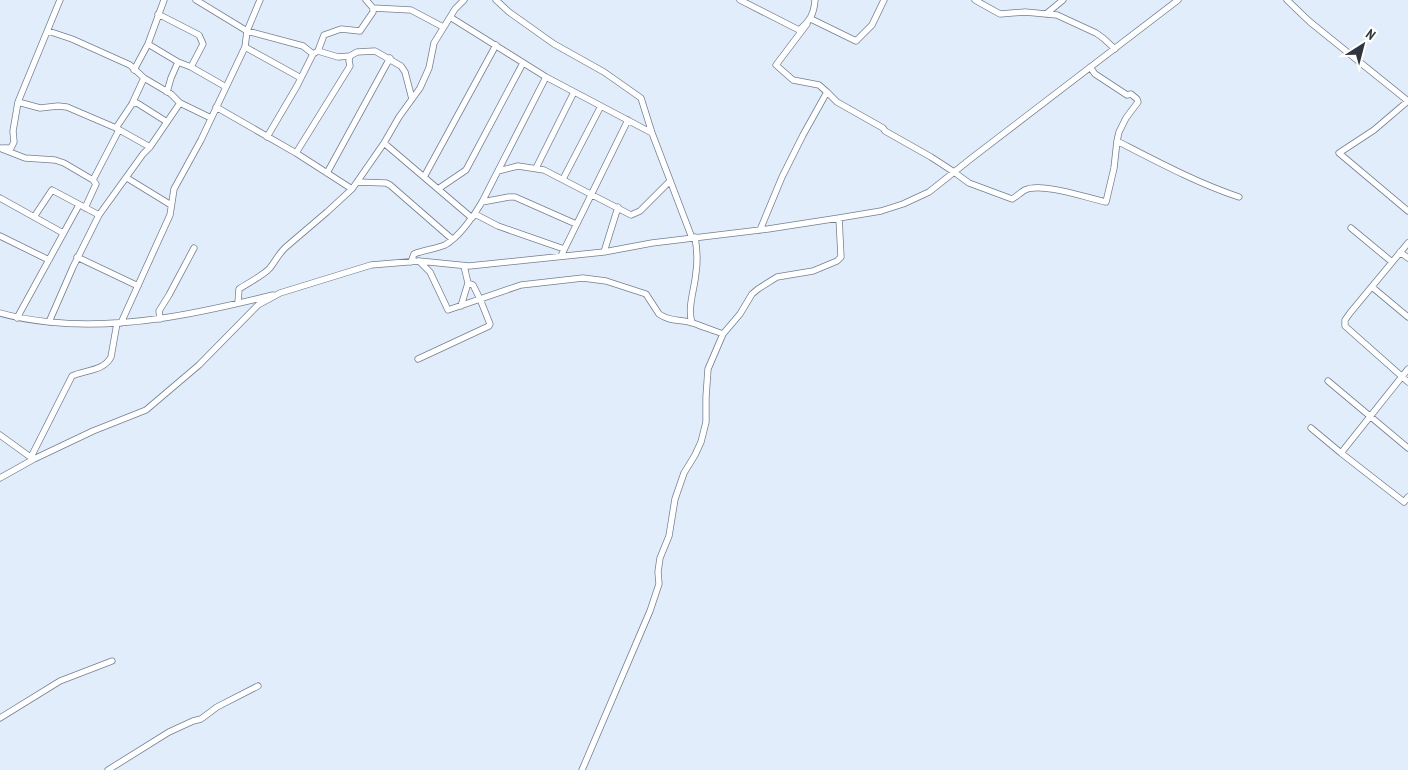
<svg xmlns="http://www.w3.org/2000/svg" width="1408" height="770" viewBox="0 0 1408 770" font-family="'PT Sans Narrow',sans-serif">
  <style>
    .lines { fill: none; stroke-linecap: round; stroke-linejoin: round }
    .street-casing { stroke: #737f90; stroke-width: 7 }
    .street { stroke: #fff; stroke-width: 5.5 }
  </style>
  <rect width="100%" height="100%" fill="#e2edfc"/>
  <g class="lines">
    <g class="street-casing">
      <path id="street" d="M196 0 247 31 303 46 313 54 318 51 338 57 350 56 357 52 375 51 401 66 405 72 412 99
        M366 0 373 8
        M496 0 509 12 554 44 604 72 641 98 652 133 692 238
        M740 0 799 30C810 21 814 14 815 0
        M975 0 1000 14 1025 12 1057 15 1096 33 1103 38 1115 49
        M1287 0 1310 22 1408 101 1374 130 1339 153 1408 211
        M373 8 411 10 443 27
        M158 14 199 35 203 44 191 67
        M1046 14 1063 0
        M450 17 546 77 652 133
        M811 19 856 41 872 25 884 0
        M48 31 72 39 130 65 144 78 171 94 180 103 211 118
        M148 44 178 62
        M245 47 301 78
        M318 51 324 35 341 29 360 31 373 12V8
        M134 70 148 44 164 0
        M167 92 171 78 178 62 191 67 226 87
        M827 92 837 102 883 128 885 131 931 157 954 172 969 183 1012 199C1016 197 1021 192 1025 190 1042 182 1087 198 1106 202L1114 168 1117 141 1119 132 1126 118 1138 102 1137 99 1131 94 1127 95 1095 74 1090 67
        M18 102 40 108 58 106 67 107 116 128 150 147
        M132 104 137 103 167 122
        M216 107 296 153 352 189
        M116 128 132 104 144 78
        M267 137 297 86 313 54
        M1117 141C1156 161 1197 183 1239 197
        M384 143 472 218
        M0 148H11L14 142 13 131 18 102 60 0
        M2 149 25 158 55 160 64 163 93 180
        M296 153 350 66 349 61 350 56
        M536 168 574 92
        M498 171 518 166 544 170 631 215 640 211 670 181
        M327 173 390 58
        M424 177 496 45
        M127 178 171 205
        M563 179 601 106
        M357 182 386 183 390 185 452 239
        M438 189 466 170 523 63
        M0 198 63 233
        M482 202 509 197H515L576 224
        M85 208 96 184 93 180 119 130
        M475 214 498 226 564 249
        M34 217 52 190 99 215
        M1351 228 1392 262
        M760 230 782 177 803 135 827 92 819 85 793 80 776 65 807 24
        M0 236 49 260
        M1408 243 1350 313 1345 320V326L1408 382
        M604 252 618 207
        M1400 252 1408 258
        M561 256 628 120
        M77 257 138 286
        M419 261 430 272 448 310 521 285 583 278 606 281 646 294 659 314C670 322 681 319 693 323 703 327 713 330 723 334
        M411 262 414 254C424 250 435 249 445 245 459 237 474 216 482 202L546 77
        M1372 287 1408 317
        M238 303 239 289C248 283 262 276 269 269 275 262 279 253 286 247L327 212 352 189 357 182 384 143 399 117 420 88 429 68 434 43 455 9 464 0
        M461 306 468 283
        M0 313C17 318 31 320 49 322 124 330 200 313 273 295
        M17 318 79 205
        M160 319 159 311 169 295 194 248
        M49 322 73 267 99 215 143 154 150 147 180 103
        M121 323 170 215 174 189 201 140 245 47 247 31 260 0
        M692 323C687 307 695 288 696 272 698 260 697 249 695 237
        M418 359 489 326 490 324 480 299 473 285 468 283 464 266
        M1408 369 1341 453 1404 502 1408 497
        M1328 381 1408 448
        M1311 428 1341 453
        M0 435 33 459
        M31 457 72 376C85 370 104 371 111 357L117 323
        M0 478 34 459 93 431 146 410 199 365 258 305 280 293 371 265 419 261 469 266 604 252 652 243 768 229 839 218 881 211 903 204 929 192 973 157 1178 0
        M0 718 60 681 112 661
        M108 770 169 732 193 721 201 719 217 707 258 686
        M582 770 650 611 659 584 658 572 660 558 669 536 675 499 684 473 695 455 701 442 706 422V397L708 369 723 334 740 314 752 294 758 289 777 277 813 271 837 261 841 257 839 218"/>
    </g>
    <use href="#street" class="street"/>
  </g>
  <g transform="translate(1363 45) rotate(36)" stroke="#ffffff" stroke-width="4" paint-order="stroke">
  <path d="M0-4L9 19L0 12L-9 19Z" fill="#31363e"/>
  <text y="-8" font-size="14" font-weight="bold" text-anchor="middle" fill="#31363e">N</text>
  </g>
</svg>
